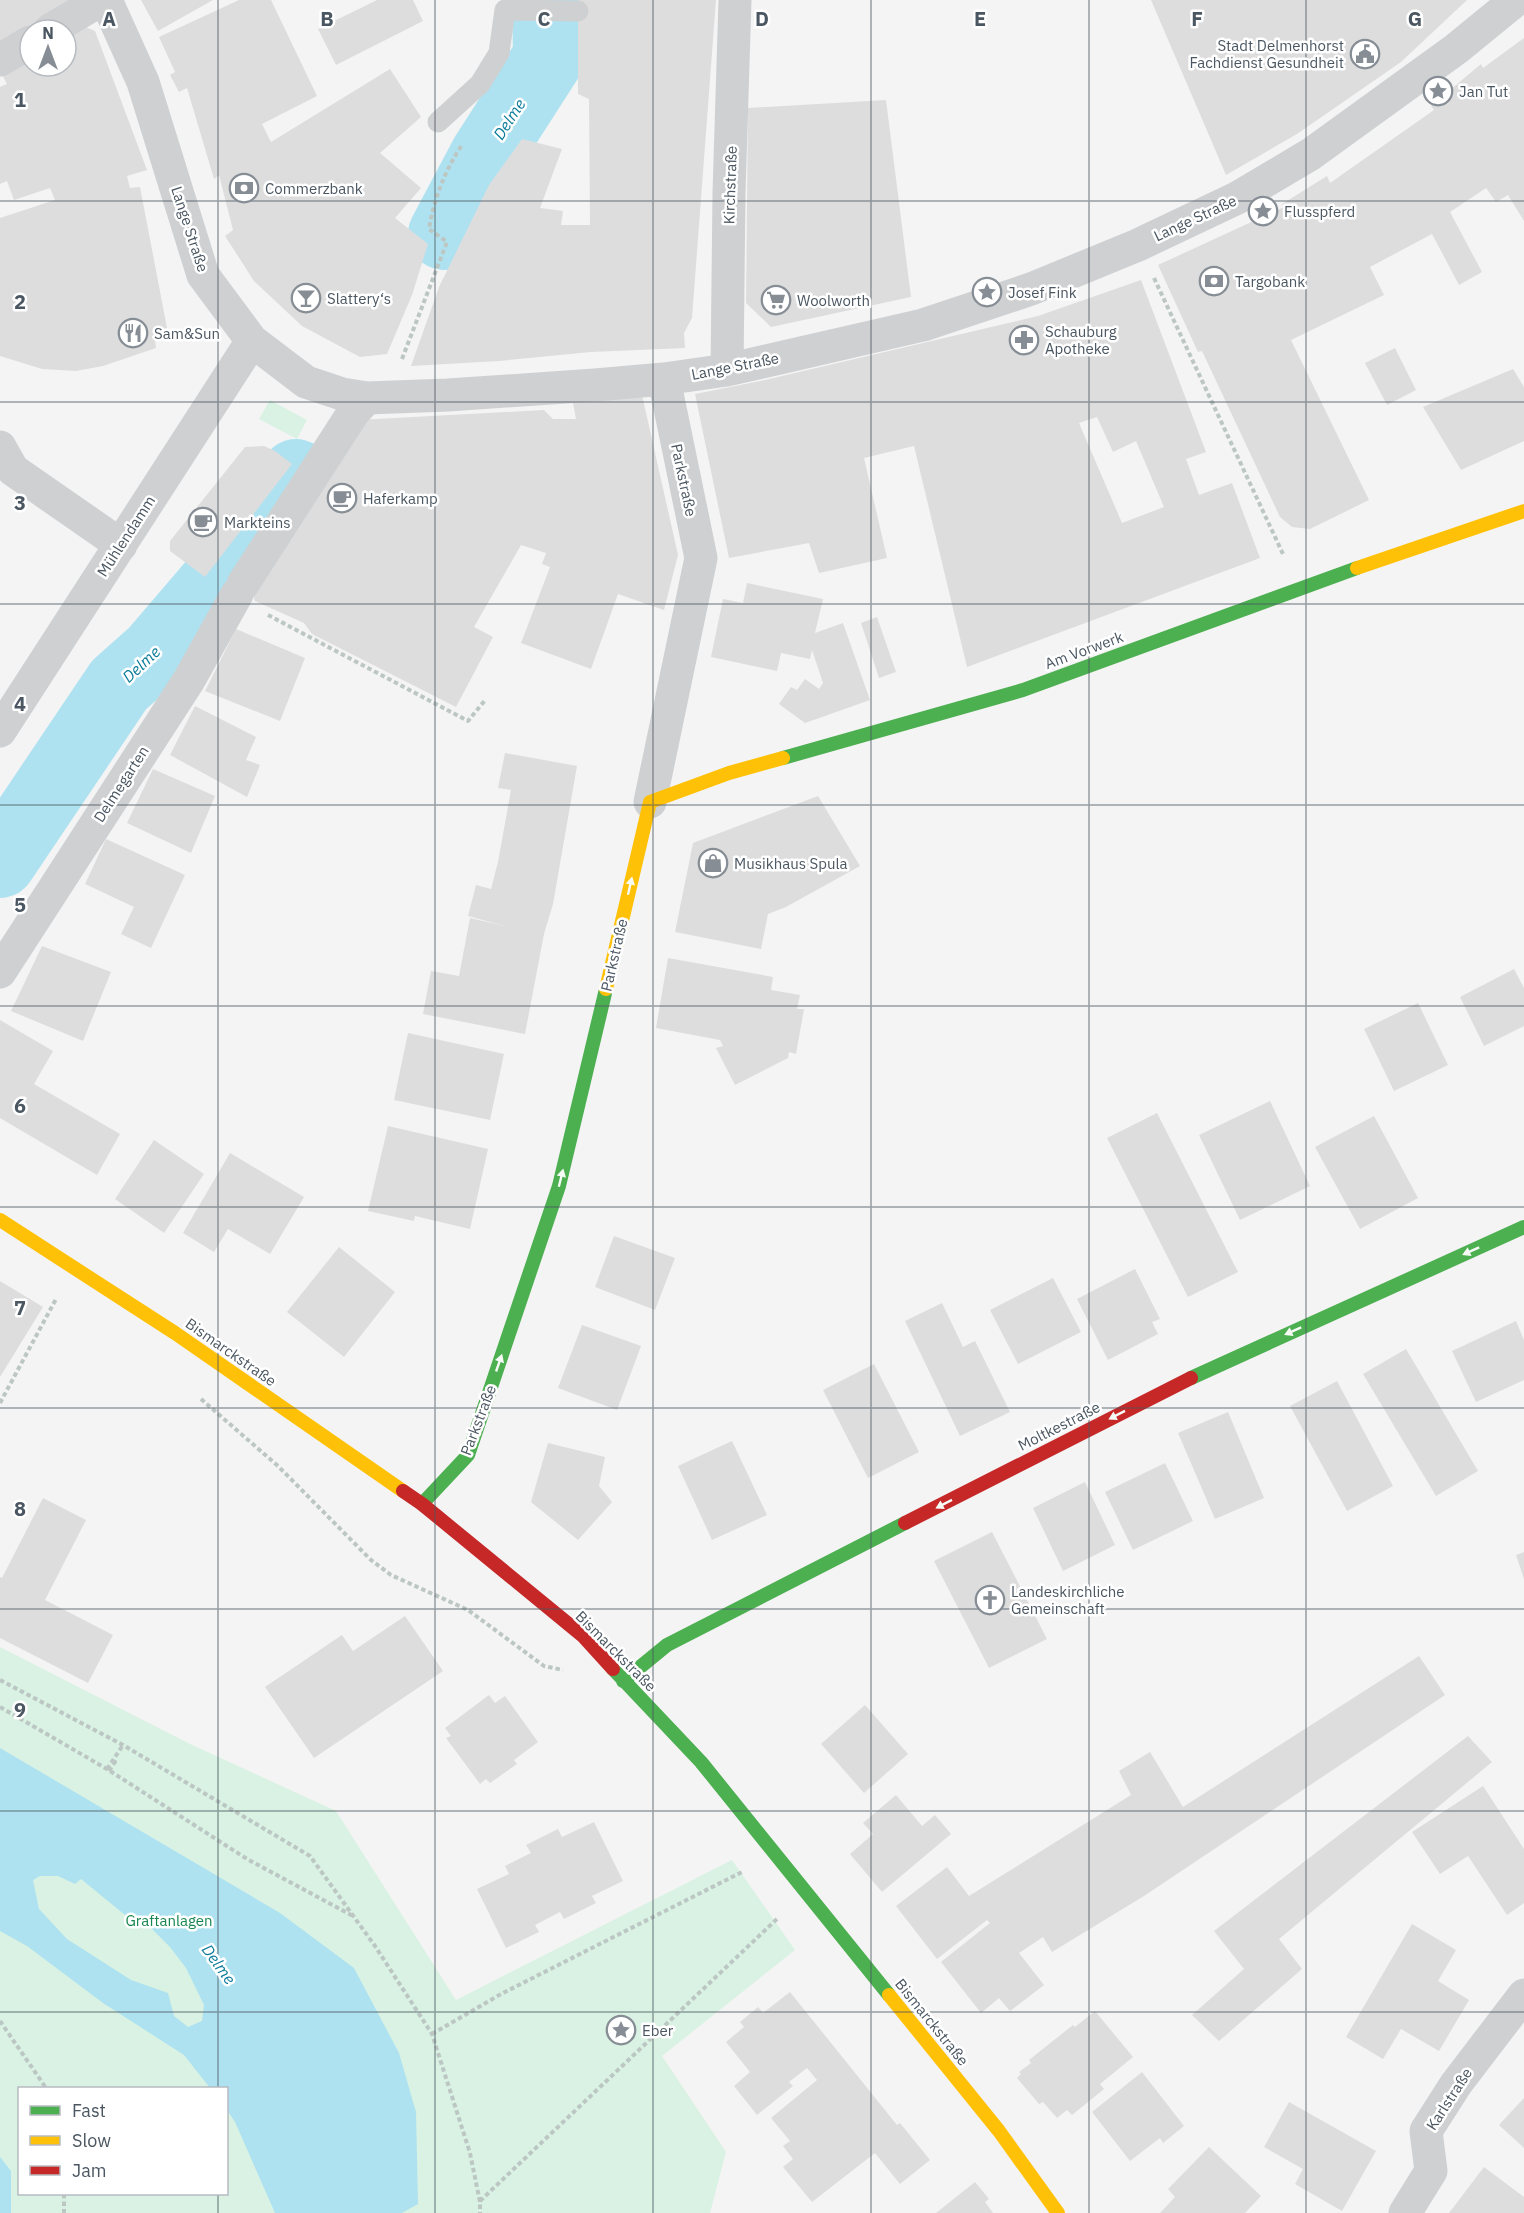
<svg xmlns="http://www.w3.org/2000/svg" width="1524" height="2213" viewBox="0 0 1524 2213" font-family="'IBM Plex Sans',sans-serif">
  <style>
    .green { fill: #d9f2e3; fill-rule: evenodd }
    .water { fill: #aee2f0; fill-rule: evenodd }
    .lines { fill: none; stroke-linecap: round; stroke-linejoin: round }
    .river { stroke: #aee2f0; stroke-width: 72 }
    .building { fill: #ddddde; fill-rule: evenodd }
    .path { stroke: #bcc7c4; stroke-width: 4; stroke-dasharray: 4.5 3; stroke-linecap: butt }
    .lane { stroke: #ced0d2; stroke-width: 21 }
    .street { stroke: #ced0d2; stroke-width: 33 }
    .fast { stroke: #4caf50; stroke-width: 14 }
    .slow { stroke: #ffc107; stroke-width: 14 }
    .jam { stroke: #c62828; stroke-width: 14 }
    .oneway { fill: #f6fbf6 }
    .grid { fill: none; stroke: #4a5661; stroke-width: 1.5; stroke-opacity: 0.55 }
    .labels { text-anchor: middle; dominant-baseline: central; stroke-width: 5; stroke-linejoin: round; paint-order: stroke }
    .poi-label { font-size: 15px; fill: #4a5661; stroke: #fff; text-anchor: start }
    .street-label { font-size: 15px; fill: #4a5661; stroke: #fff }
    .park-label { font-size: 15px; fill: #17864f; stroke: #fff }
    .water-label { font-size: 16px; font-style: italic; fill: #0c7c9b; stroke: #fff }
    .grid-label { font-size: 20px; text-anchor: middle; font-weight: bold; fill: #4a5661; stroke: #fff; stroke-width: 5; stroke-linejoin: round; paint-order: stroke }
  </style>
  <rect width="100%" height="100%" fill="#f4f4f4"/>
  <path class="green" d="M270 400 307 420 297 439 259 419Z
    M0 1647 190 1744 336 1811 456 2000 732 1860 795 1950 662 2056 726 2152 710 2213H0ZM20 2088H226V2194H20Z"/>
  <path class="water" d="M0 1748 280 1913 354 1968 399 2053 416 2112 418 2204 402 2213H275L235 2122 227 2110 226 2088H210L184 2055 103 2003 27 1946 0 1931ZM40 1876H58L75 1884 81 1879 125 1915 152 1929 170 1947 186 1968 204 2005 202 2021 188 2027 174 2016 168 1993 131 1980 67 1939 39 1909 33 1880Z
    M0 2157 11 2171V2213H0Z"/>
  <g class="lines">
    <path class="river" d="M444 234 486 155 549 57 548 0
      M0 862 119 685 155 653 214 584 296 475"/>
  </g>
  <path class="building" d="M0 0H70L73 5 0 47Z
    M141 0H213L158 31Z
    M239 0H271L317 96 262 124 271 142 390 69 421 117 380 153 421 188 395 218 428 244 412 295 387 354 360 357 302 326 254 281 225 236 233 230 219 175 214 179 187 88 179 92 170 75 175 72 159 37Z
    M377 0H413L423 21 336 65 318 29Z
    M578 0H716L692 318 684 333 685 348 591 352 499 361 411 366 439 287 489 185 522 139 562 149 540 208 563 211 561 225H590L589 99 578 94Z
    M1151 0H1467L1401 62 1297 134 1226 175Z
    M83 26 95 31 147 170 127 176 130 188 140 187 167 328 154 332 156 348 103 366 76 371 42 369 0 356V218L55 200 50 188 14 200 7 181 0 184V87L7 84 0 71 30 55V66H66V35Z
    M1524 38V221L1508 195 1496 202 1486 188 1450 212 1482 272 1459 285 1432 234 1370 267 1384 295 1291 340 1369 500 1310 529 1292 527 1280 517 1202 351 1198 352 1158 265 1284 207 1282 204 1327 176 1330 183 1434 110 1431 106 1481 64 1483 68Z
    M886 100 911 297 771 327 746 303 748 108Z
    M1141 280 1206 452 1186 459 1199 495 1232 483 1260 558 967 667 914 446 864 458 887 558 819 573 809 543 729 558 695 394 765 380 1038 316ZM1097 417 1113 452 1136 441 1164 507 1122 523 1079 423Z
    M1395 348 1416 390 1387 405 1365 363Z
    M1513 369 1524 387V441L1461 470 1423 407Z
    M642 395 678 555 664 610 618 594 591 669 521 643 550 567 542 564 546 553 521 545 474 627 493 637 456 707 312 634 304 623 255 601 250 590 358 420 544 410 553 419H576L573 403Z
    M264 446 275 451 292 464 205 577 170 551V541L245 447Z
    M747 583 823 599 815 633 843 623 870 700 805 723 779 704 791 687 797 690 805 679 819 689 823 683 812 650 810 659 781 653 777 671 711 657 723 599 743 603Z
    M877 617 896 672 879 678 861 623Z
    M236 629 305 658 280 721 205 691Z
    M195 706 256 737 246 760 260 765 247 797 170 755Z
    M505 753 577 766 553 904 544 934 525 1034 423 1014 431 971 459 976 470 918 505 926 468 916 476 885 491 889 498 862 511 790 498 788Z
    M153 769 215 796 191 853 127 823Z
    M818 796 860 866 786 907 768 914 761 949 675 932 693 843Z
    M106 839 185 875 151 948 121 934 134 907 85 884Z
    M42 946 111 972 83 1041 11 1011Z
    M668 958 773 977 771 990 800 995 797 1009H804L796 1054 789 1052 788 1058 735 1085 716 1048 723 1046 720 1040 656 1028Z
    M1514 969 1524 988V1026L1484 1046 1460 997Z
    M1418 1003 1448 1065 1394 1091 1364 1029Z
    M0 1020 53 1051 34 1084 120 1134 97 1175 0 1118Z
    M408 1033 504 1054 490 1120 394 1100Z
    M1270 1101 1310 1186 1240 1220 1199 1135Z
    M1157 1113 1238 1272 1188 1297 1107 1138Z
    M1374 1116 1418 1198 1360 1229 1315 1147Z
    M388 1126 488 1149 470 1229 415 1216 414 1221 368 1211Z
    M154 1140 204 1174 164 1233 115 1199Z
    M230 1153 304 1197 270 1254 228 1229 214 1252 183 1233Z
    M614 1236 675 1258 655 1310 595 1287Z
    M339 1247 395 1292 344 1357 287 1312Z
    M1135 1269 1160 1319 1152 1322 1158 1334 1108 1360 1077 1299Z
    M1053 1278 1081 1332 1018 1364 990 1310Z
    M0 1281 43 1307 0 1377Z
    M942 1303 963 1347 975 1341 1010 1412 960 1436 905 1321Z
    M1516 1321 1524 1340V1380L1476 1402 1452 1351Z
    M582 1325 641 1346 617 1410 558 1388Z
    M1406 1349 1478 1471 1436 1496 1363 1374Z
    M874 1364 919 1452 868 1478 823 1390Z
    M1337 1381 1393 1486 1347 1511 1290 1406Z
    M1228 1412 1264 1498 1215 1519 1178 1433Z
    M732 1441 767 1515 712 1540 678 1466Z
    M548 1443 605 1457 599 1486 612 1502 578 1540 531 1502Z
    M1165 1463 1193 1521 1133 1550 1105 1492Z
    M1085 1482 1115 1545 1063 1571 1033 1508Z
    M43 1498 86 1520 45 1600 113 1635 88 1683 0 1638V1577L2 1578Z
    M992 1532 1047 1639 989 1668 934 1561Z
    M1524 1552V1579L1516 1555Z
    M405 1616 443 1671 314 1758 265 1687 342 1635 353 1651Z
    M1419 1656 1445 1695 1144 1896 1052 1952 1043 1937 1019 1953 1044 1985 1010 2011 999 1998 981 2013 941 1962 990 1923 987 1920 937 1959 896 1906 947 1867 969 1896 1131 1795 1119 1771 1150 1752 1183 1807Z
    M489 1695 495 1703 505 1696 538 1742 514 1760 517 1764 490 1783 486 1779 480 1784 446 1738 451 1736 445 1728Z
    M865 1705 908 1754 864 1793 821 1744Z
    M1468 1736 1492 1762 1279 1939 1302 1969 1219 2041 1192 2015 1244 1969 1214 1931Z
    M1483 1786 1524 1849V1903L1507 1915 1468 1856 1440 1874 1412 1832Z
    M896 1795 922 1826 935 1815 951 1834 882 1892 850 1854 873 1834 863 1823Z
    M594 1822 623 1881 592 1896 596 1903 564 1919 560 1912 535 1925 539 1932 506 1948 477 1889 509 1874 505 1866 531 1853 526 1845 558 1829 562 1837Z
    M1412 1924 1456 1950 1438 1981 1469 2000 1439 2051 1401 2029 1383 2059 1346 2037Z
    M790 1992 897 2125 900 2123 930 2160 900 2184 875 2153 812 2202 783 2167 793 2159 783 2146 790 2141 771 2118 817 2080 807 2068 789 2082 793 2086 757 2115 734 2086 750 2072 726 2042 744 2027 740 2022 758 2007 763 2013Z
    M1095 2011 1133 2057 1100 2084 1104 2089 1072 2115 1067 2110 1057 2118 1043 2102 1039 2104 1017 2078 1021 2074 1019 2072 1031 2063 1029 2060 1073 2025 1075 2027Z
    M1142 2072 1184 2126 1163 2143 1160 2138 1130 2161 1092 2112Z
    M1524 2098V2148L1499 2125Z
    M1289 2102 1376 2151 1342 2211 1295 2184 1303 2169 1264 2147Z
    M1209 2147 1261 2196 1245 2213H1160L1175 2197 1168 2189Z
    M1484 2167 1524 2197V2213H1449Z
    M975 2182 989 2199 985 2202 993 2213H936Z"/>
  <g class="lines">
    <path class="path" d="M1154 278 1283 554
      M402 359 447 242 429 229C434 199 445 170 462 145
      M268 615 468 721 486 699
      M201 1399 278 1466 371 1560 391 1575 468 1610 544 1666 563 1670
      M0 1403 56 1299
      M0 1680 123 1745 310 1856 375 1946 432 2034 470 2153 480 2202V2213
      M0 1707 107 1769 247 1859 353 1916
      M107 1769 123 1745
      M109 1771 115 1762 113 1760
      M0 2021 46 2088
      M432 2034 501 1994 742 1872
      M64 2194V2213
      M480 2201 779 1917"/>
    <path class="lane" d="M438 122 480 84 499 53 505 10 578 11"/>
    <path class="street" d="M106 0 143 82 203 275 252 341 306 382 342 394 367 398 448 395 595 385 664 379 727 370 923 325 1031 289 1138 245 1237 198 1311 154 1456 49 1516 0
      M50 30 101 0
      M0 60 30 42
      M727 370 729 193 735 0
      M0 447 13 470 121 545
      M243 584 353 413 367 398
      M0 731 252 341
      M650 802 701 558 664 379
      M0 972 189 680 237 594
      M1405 2213 1431 2171 1426 2131 1456 2084 1524 1995"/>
    <path class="fast" d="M783 758 1023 690 1357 568
      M1191 1378 1524 1227
      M422 1504 468 1455 559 1186 606 989
      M613 1669 701 1762 889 1995
      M623 1681 667 1645 905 1523"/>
    <path class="slow" d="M1357 568 1524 511
      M606 989 650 802 729 773 783 758
      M0 1220 175 1333 403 1491
      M889 1995 999 2131 1058 2213"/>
    <path class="jam" d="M403 1491 422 1504 583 1636 613 1669
      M905 1523 1191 1378"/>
  </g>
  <defs><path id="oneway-solid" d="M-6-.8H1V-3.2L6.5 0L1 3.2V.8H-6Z" transform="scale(1.5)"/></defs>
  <g class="oneway">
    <use href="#oneway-solid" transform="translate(630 886) rotate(-77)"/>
    <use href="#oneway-solid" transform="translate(561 1178) rotate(-76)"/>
    <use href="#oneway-solid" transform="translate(1471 1251) rotate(156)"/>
    <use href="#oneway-solid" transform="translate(1293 1331) rotate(156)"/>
    <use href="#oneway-solid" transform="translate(499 1363) rotate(-71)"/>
    <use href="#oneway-solid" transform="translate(1117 1415) rotate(153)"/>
    <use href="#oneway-solid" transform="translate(944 1504) rotate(153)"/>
  </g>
  <path class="grid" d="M218 0V2088M435 0V2213M653 0V2213M871 0V2213M1089 0V2213M1306 0V2213M0 201H1524M0 402H1524M0 604H1524M0 805H1524M0 1006H1524M0 1207H1524M0 1408H1524M0 1609H1524M0 1811H1524M0 2012H1524M218 2194V2213"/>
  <defs>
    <g id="civic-ring" transform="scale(1.5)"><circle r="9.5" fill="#fff" stroke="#868d94" stroke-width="1.5"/><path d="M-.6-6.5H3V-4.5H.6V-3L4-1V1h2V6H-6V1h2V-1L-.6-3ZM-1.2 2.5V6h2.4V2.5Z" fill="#868d94"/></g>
    <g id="sight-ring" transform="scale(1.5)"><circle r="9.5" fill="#fff" stroke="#868d94" stroke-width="1.5"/><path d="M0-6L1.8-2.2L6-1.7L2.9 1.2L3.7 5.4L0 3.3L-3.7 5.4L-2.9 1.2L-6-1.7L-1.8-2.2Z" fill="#868d94"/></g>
    <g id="bank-ring" transform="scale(1.5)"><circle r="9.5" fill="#fff" stroke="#868d94" stroke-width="1.5"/><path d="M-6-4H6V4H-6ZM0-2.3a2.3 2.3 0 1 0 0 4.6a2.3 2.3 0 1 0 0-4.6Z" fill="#868d94"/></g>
    <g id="bar-ring" transform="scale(1.5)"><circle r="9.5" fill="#fff" stroke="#868d94" stroke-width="1.5"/><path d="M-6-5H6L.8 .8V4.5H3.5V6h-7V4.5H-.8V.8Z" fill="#868d94"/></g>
    <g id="supermarket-ring" transform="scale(1.5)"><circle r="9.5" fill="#fff" stroke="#868d94" stroke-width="1.5"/><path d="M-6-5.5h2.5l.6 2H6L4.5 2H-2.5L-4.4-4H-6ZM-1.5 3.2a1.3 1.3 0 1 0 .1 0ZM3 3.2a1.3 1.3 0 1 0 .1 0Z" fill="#868d94"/></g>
    <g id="restaurant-ring" transform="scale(1.5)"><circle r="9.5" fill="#fff" stroke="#868d94" stroke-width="1.5"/><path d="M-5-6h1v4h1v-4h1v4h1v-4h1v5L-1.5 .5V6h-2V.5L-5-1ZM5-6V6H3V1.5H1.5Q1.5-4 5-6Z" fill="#868d94"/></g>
    <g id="pharmacy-ring" transform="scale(1.5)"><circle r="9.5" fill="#fff" stroke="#868d94" stroke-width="1.5"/><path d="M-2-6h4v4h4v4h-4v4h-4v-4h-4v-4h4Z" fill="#868d94"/></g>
    <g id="cafe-ring" transform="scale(1.5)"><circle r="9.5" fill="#fff" stroke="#868d94" stroke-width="1.5"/><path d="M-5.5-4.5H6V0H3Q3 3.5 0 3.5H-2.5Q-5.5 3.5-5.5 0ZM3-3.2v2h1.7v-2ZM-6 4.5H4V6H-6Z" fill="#868d94"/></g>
    <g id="shop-ring" transform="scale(1.5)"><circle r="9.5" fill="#fff" stroke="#868d94" stroke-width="1.5"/><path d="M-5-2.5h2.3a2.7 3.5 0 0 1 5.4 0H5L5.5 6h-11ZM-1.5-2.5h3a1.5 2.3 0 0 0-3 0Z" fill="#868d94"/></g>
    <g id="church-ring" transform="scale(1.5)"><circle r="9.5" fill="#fff" stroke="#868d94" stroke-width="1.5"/><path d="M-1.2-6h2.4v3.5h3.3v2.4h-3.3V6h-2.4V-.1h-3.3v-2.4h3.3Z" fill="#868d94"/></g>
  </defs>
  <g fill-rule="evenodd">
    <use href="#civic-ring" x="1365" y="54"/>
    <use href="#sight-ring" x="1438" y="91"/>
    <use href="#bank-ring" x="244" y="188"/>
    <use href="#sight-ring" x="1263" y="211"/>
    <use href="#bank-ring" x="1214" y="281"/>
    <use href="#sight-ring" x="987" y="292"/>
    <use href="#bar-ring" x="306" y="298"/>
    <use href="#supermarket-ring" x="776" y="300"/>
    <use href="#restaurant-ring" x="133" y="333"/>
    <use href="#pharmacy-ring" x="1024" y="340"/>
    <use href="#cafe-ring" x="342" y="498"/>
    <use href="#cafe-ring" x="203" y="522"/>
    <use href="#shop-ring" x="713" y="863"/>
    <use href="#church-ring" x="990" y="1600"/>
    <use href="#sight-ring" x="621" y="2030"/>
  </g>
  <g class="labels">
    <g class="poi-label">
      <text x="1344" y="45" text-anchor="end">Stadt Delmenhorst<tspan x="1344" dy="17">Fachdienst Gesundheit</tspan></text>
      <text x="1459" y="91">Jan Tut</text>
      <text x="265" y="188">Commerzbank</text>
      <text x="1284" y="211">Flusspferd</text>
      <text x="1235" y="281">Targobank</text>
      <text x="1008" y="292">Josef Fink</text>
      <text x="327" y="298">Slattery‘s</text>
      <text x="797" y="300">Woolworth</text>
      <text x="1045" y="331">Schauburg<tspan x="1045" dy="17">Apotheke</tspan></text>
      <text x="154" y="333">Sam&amp;Sun</text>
      <text x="363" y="498">Haferkamp</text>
      <text x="224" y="522">Markteins</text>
      <text x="734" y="863">Musikhaus Spula</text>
      <text x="1011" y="1591">Landeskirchliche<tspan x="1011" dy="17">Gemeinschaft</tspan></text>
      <text x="642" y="2030">Eber</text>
    </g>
    <g class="street-label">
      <text transform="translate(730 185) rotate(-88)">Kirchstraße</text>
      <text transform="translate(1195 218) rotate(-25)">Lange Straße</text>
      <text transform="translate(190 229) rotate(72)">Lange Straße</text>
      <text transform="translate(735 366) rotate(-11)">Lange Straße</text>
      <text transform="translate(684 480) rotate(78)">Parkstraße</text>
      <text transform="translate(126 536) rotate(-57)">Mühlendamm</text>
      <text transform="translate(1084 650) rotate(-20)">Am Vorwerk</text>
      <text transform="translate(121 784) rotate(-57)">Delmegarten</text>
      <text transform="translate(614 955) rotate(-77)">Parkstraße</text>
      <text transform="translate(231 1352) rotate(35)">Bismarckstraße</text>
      <text transform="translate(478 1420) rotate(-69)">Parkstraße</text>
      <text transform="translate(1059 1426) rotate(-27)">Moltkestraße</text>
      <text transform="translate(616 1651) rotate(45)">Bismarckstraße</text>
      <text transform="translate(932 2022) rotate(51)">Bismarckstraße</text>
      <text transform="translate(1449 2099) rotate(-57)">Karlstraße</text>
    </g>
    <g class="park-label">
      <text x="169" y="1920">Graftanlagen</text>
    </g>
    <g class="water-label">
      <text transform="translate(509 119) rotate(-57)">Delme</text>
      <text transform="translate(141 664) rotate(-43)">Delme</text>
      <text transform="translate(219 1964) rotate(54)">Delme</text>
    </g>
  </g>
  <g class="grid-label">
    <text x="109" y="26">A</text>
    <text x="327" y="26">B</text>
    <text x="544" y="26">C</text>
    <text x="762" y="26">D</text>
    <text x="980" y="26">E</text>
    <text x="1197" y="26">F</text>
    <text x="1415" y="26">G</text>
    <text x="20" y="107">1</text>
    <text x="20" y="309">2</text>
    <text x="20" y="510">3</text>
    <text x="20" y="711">4</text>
    <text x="20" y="912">5</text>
    <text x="20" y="1113">6</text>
    <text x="20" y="1315">7</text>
    <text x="20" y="1516">8</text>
    <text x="20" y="1717">9</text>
  </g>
  <rect x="18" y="2087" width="210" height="108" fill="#ffffff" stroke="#b7bbc0" stroke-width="1.5"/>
  <rect x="30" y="2106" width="30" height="9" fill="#4caf50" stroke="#b7bbc0" stroke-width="1.5"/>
  <text x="72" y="2117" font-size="18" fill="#4a5661">Fast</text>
  <rect x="30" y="2136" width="30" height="9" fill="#ffc107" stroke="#b7bbc0" stroke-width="1.5"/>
  <text x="72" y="2147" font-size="18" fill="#4a5661">Slow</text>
  <rect x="30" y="2166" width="30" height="9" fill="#c62828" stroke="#b7bbc0" stroke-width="1.5"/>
  <text x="72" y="2177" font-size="18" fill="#4a5661">Jam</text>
  <g transform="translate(48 48)"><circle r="28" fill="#ffffff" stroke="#b7bbc0" stroke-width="1.5"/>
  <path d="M0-4.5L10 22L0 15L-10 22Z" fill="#868d94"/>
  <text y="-9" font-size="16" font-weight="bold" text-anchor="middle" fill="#4a5661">N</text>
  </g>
</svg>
